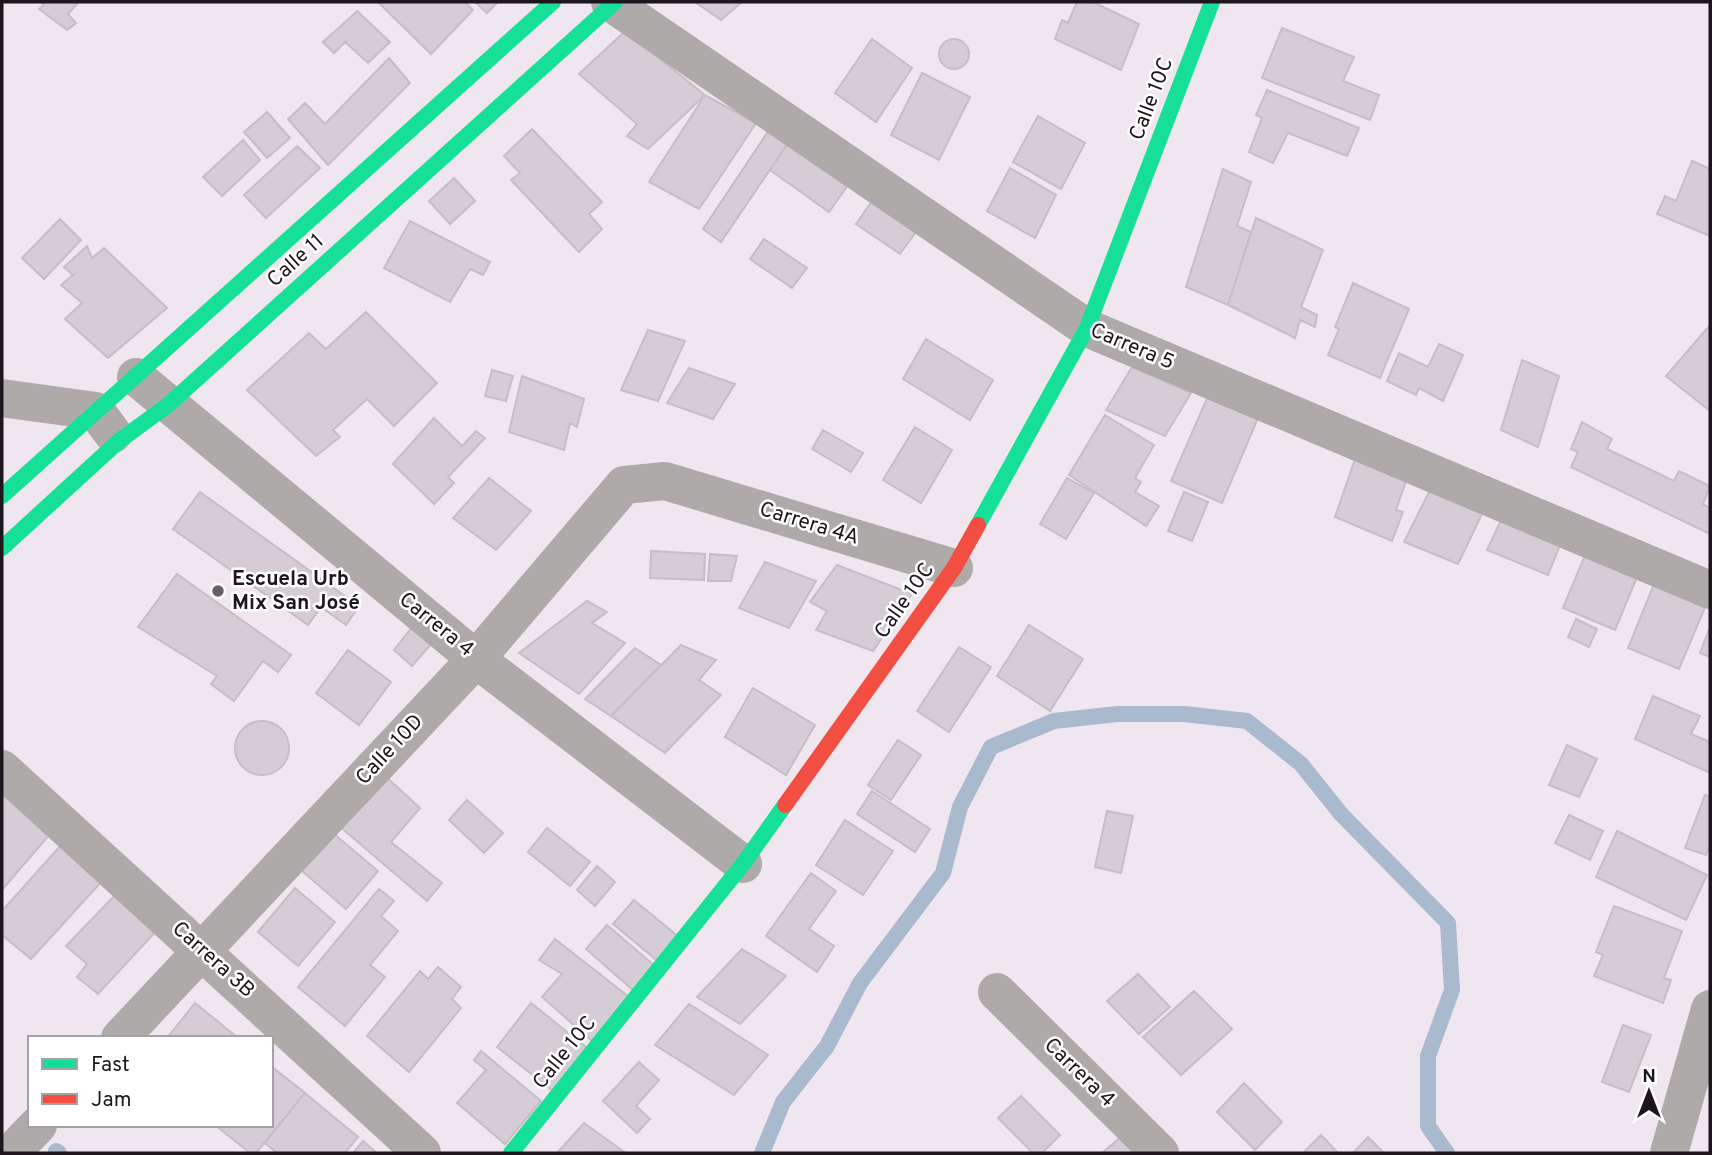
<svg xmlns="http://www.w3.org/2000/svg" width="1712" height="1155" viewBox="0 0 1712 1155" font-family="Overpass,sans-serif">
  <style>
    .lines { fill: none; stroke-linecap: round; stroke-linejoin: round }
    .stream { stroke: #a9bace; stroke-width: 16 }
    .building { fill: #d6ccd6; stroke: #c5bec5; stroke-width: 2 }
    .street { stroke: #afaaaa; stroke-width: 38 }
    .fast { stroke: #16e098; stroke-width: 16 }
    .jam { stroke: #f24e42; stroke-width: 16 }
    .poi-dot { fill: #675f67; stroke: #fff; stroke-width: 2.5 }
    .labels { text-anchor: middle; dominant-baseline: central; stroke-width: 5; stroke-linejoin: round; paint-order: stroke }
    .street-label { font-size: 21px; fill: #1d171d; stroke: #fff }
    .poi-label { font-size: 21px; font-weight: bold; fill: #1d171d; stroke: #fff; text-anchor: start }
  </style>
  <rect width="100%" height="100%" fill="#f0e6f0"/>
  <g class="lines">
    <path class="stream" d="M56 1151 59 1153
      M762 1153 783 1102 827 1046 860 983 943 873 960 807 991 747 1054 721 1117 714H1184L1247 721 1301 764 1341 814 1448 923 1452 990 1428 1056V1126L1447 1153"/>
  </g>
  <path class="building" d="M40 2H79L68 14 76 23 67 30 39 9 44 5Z
    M378 2H465L473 10 431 54Z
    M475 2H498L487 13Z
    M695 2H742L721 20Z
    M1077 2H1093L1139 24 1121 70 1055 39 1062 20 1068 23Z
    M357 11 390 42 368 63 345 42 334 53 323 42Z
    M1282 28 1354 57 1343 81 1379 95 1370 120 1262 78Z
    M625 31 705 95 648 149 627 136 637 124 579 74Z
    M939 54a15 15 0 1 1 30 0a15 15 0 1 1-30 0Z
    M872 39 912 68 876 122 835 93Z
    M389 58 410 83 328 165 288 119 305 103 325 124Z
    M922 73 970 97 939 160 891 135Z
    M1267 90 1359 128 1347 156 1288 133 1273 163 1249 152 1262 118 1256 115Z
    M705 95 756 123 699 209 649 182Z
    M267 112 290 138 267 158 244 132Z
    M1038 116 1085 143 1061 189 1013 162Z
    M532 129 602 202 589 214 602 229 579 252 511 180 520 173 504 156Z
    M769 130 788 143 721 242 703 229Z
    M243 140 260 160 222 196 203 177Z
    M788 143 848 185 829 212 770 170Z
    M297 146 320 168 266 218 244 195Z
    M1692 161 1710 169V236L1657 214 1665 196 1676 201Z
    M1010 168 1056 195 1035 238 987 211Z
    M1223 169 1251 182 1237 226 1251 232 1228 305 1186 287Z
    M454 178 475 201 450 224 429 201Z
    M872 201 916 232 900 254 856 224Z
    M1256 218 1323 250 1301 307 1317 315 1315 327 1300 320 1295 338 1228 305Z
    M60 219 81 240 44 279 22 258Z
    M410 221 490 262 483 275 470 269 450 302 384 268Z
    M764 239 807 268 792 288 750 259Z
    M87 246 92 258 104 248 167 308 108 358 65 319 82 303 61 285 73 275 64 267Z
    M1353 283 1409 309 1380 378 1328 355 1339 329 1335 327Z
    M366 312 437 383 394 426 367 399 333 430 340 437 316 456 247 390 309 333 326 349Z
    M1710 325V411L1666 376Z
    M648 330 685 341 658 401 621 390Z
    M926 339 993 380 970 420 903 379Z
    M1439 344 1463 355 1443 401 1419 388 1416 395 1387 381 1399 353 1428 367Z
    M1522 360 1559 376 1538 447 1501 430Z
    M1132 367 1191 393 1165 436 1106 410Z
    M689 368 735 384 713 419 667 403Z
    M492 370 513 376 506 401 485 396Z
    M522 376 584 399 577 427 570 423 564 450 509 432Z
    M1208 396 1258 418 1222 503 1171 481Z
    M1105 415 1154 445 1135 478 1141 482 1135 492 1159 506 1146 526 1069 475Z
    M434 418 462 446 476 431 485 438 448 477 454 483 434 504 393 464Z
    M1582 422 1612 439 1607 449 1674 481 1679 471 1710 486 1703 504 1710 508V534L1571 467 1578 452 1571 449Z
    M915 427 952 450 921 503 883 480Z
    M823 430 863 453 851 472 812 449Z
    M1355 459 1406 481 1396 510 1403 512 1392 541 1335 517Z
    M489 478 531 511 496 550 453 518Z
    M1067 478 1094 493 1066 539 1040 524Z
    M1430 490 1483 512 1458 564 1404 542Z
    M200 492 359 606 346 625 321 607 308 625 173 529Z
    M1184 492 1208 502 1192 541 1168 531Z
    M1501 520 1560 545 1548 575 1487 550Z
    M651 551 705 554 704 580 650 578Z
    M710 554 737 556 731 581H708Z
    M1585 555 1637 577 1615 630 1563 608Z
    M765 562 816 581 789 628 739 608Z
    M837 565 912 594 873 651 816 630 827 611 810 602Z
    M177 574 291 655 278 672 263 661 234 701 211 684 217 676 138 627Z
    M1654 584 1706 605 1679 669 1628 648Z
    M587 601 607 612 592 623 625 643 579 694 519 653Z
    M1576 619 1597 629 1589 647 1568 637Z
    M1029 625 1083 659 1050 711 997 676Z
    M413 626 432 643 412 666 394 650Z
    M1710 627V657L1700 653Z
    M681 645 716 660 699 680 721 695 665 753 611 716Z
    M959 647 991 667 949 732 917 711Z
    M635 648 661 665 611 716 585 699Z
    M348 650 391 682 359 725 316 693Z
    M753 688 815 725 786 775 725 737Z
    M1653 696 1700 716 1691 734 1710 742V773L1635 739Z
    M235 748a27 27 0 1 1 54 0a27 27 0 1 1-54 0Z
    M898 740 921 755 891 800 868 785Z
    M1567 745 1597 759 1579 797 1549 785Z
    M383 774 420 808 391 842 442 883 427 901 339 826Z
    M872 791 930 829 915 852 857 814Z
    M5 795 50 834 2 890V798Z
    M1705 795 1710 797V846L1706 855 1685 848Z
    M467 800 503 833 484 853 449 820Z
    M1107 811 1133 816 1121 873 1095 867Z
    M1569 815 1603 831 1590 860 1555 843Z
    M845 820 893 851 863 895 816 865Z
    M547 828 590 862 570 886 528 852Z
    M1617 831 1707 875 1686 920 1596 877Z
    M333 833 378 871 346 909 302 871Z
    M62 844 103 880 31 959 2 935V911Z
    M597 866 615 882 595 906 577 890Z
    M811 873 836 891 809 929 834 946 817 972 766 936Z
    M295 888 335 922 298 966 258 932Z
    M379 889 394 901 381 916 398 931 370 965 385 977 345 1026 298 987Z
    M118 892 159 928 98 994 77 977 87 964 66 946Z
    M634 900 680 938 660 963 613 924Z
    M1614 906 1682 931 1664 978 1671 980 1663 1003 1594 976 1603 955 1596 952Z
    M607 925 655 966 634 991 586 949Z
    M555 939 629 997 592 1041 542 997 562 974 539 960Z
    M742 949 786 976 740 1024 697 997Z
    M438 967 461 987 452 999 461 1008 409 1072 367 1036 420 971 428 979Z
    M1138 974 1170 1007 1139 1034 1107 1001Z
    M1194 991 1232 1029 1181 1075 1143 1037Z
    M195 1003 216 1020 238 1038H167Z
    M531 1003 587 1048 553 1091 497 1047Z
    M689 1004 768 1055 734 1095 655 1045Z
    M1623 1025 1651 1035 1629 1092 1602 1082Z
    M481 1051 541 1101 505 1144 457 1103 486 1070 474 1060Z
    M639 1062 659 1080 636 1106 650 1119 637 1133 603 1101Z
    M271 1066 305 1093 256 1153H250L215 1125H271Z
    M1244 1083 1282 1122 1255 1150 1217 1112Z
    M305 1093 358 1137 345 1153H277L265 1143Z
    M1021 1096 1060 1135 1042 1153H1033L998 1118Z
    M584 1123 623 1151 557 1153Z
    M1321 1135 1338 1153H1303Z
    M1121 1137 1136 1153H1102Z
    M1368 1137 1384 1153H1353Z
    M363 1141 377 1153H353Z"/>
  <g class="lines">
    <path class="street" d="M610 2 1087 328 1710 590
      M136 377 476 659 743 864
      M2 398 96 411 113 434
      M2 769 422 1153
      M997 992 1160 1153
      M120 1038 476 659 624 485 665 481 954 568
      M11 1153 38 1125
      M1669 1153 1710 1009"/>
    <path class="fast" d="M2 496 553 2
      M978 525 1087 328 1212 2
      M2 548 119 441 168 405 615 2
      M511 1153 743 864 785 805"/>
    <path class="jam" d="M785 805 954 568 978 525"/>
  </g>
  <circle class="poi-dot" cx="218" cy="591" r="7"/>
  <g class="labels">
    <g class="street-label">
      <text transform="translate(1152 99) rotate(-69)">Calle 10C</text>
      <text transform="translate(296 261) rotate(-42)">Calle 11</text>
      <text transform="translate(1132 347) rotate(23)">Carrera 5</text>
      <text transform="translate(809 524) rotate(17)">Carrera 4A</text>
      <text transform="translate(905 601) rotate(-55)">Calle 10C</text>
      <text transform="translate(436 625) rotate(39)">Carrera 4</text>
      <text transform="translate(390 750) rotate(-47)">Calle 10D</text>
      <text transform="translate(213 960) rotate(42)">Carrera 3B</text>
      <text transform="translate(565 1053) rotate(-51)">Calle 10C</text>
      <text transform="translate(1079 1073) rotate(44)">Carrera 4</text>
    </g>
    <g class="poi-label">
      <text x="232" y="579">Escuela Urb<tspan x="232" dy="24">Mix San José</tspan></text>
    </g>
  </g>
  <rect width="1712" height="1155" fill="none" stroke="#1d171d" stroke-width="7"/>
  <rect x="28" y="1036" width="245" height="91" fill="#ffffff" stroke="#a5a2a5" stroke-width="2"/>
  <rect x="42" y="1059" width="35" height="10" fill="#16e098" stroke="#a5a2a5" stroke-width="2"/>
  <text x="91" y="1071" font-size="21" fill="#1d171d">Fast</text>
  <rect x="42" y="1094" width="35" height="10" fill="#f24e42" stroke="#a5a2a5" stroke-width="2"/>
  <text x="91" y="1106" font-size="21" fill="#1d171d">Jam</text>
  <g transform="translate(1649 1092)" stroke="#ffffff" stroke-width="5" paint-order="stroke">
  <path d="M0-5L12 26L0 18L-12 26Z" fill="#1d171d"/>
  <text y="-10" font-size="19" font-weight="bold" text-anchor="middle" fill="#1d171d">N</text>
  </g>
</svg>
